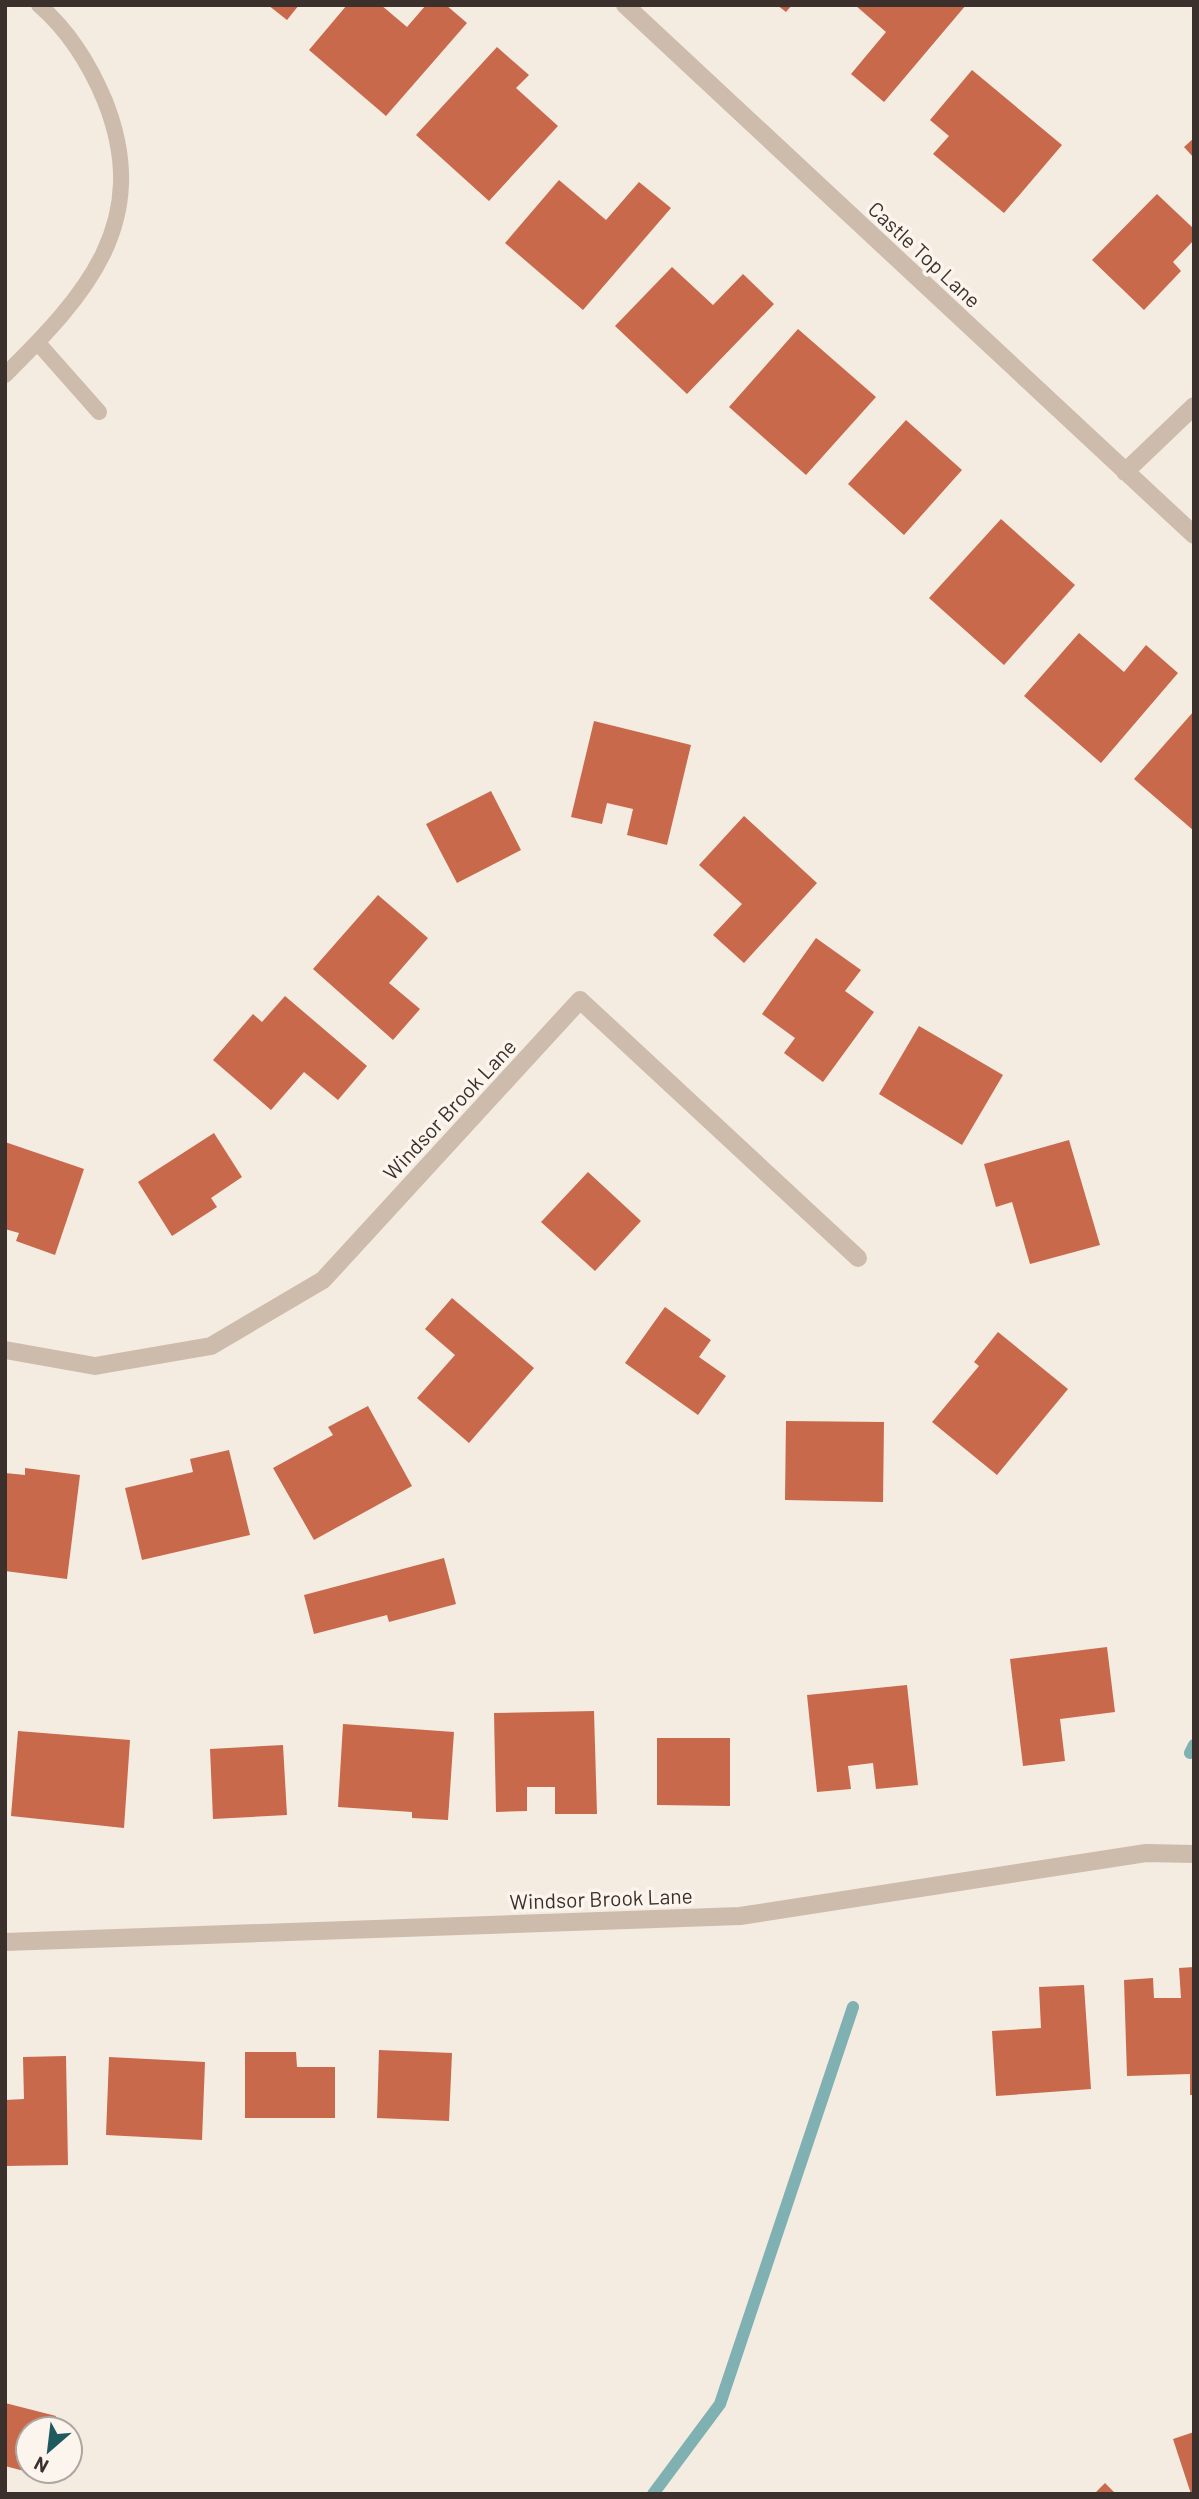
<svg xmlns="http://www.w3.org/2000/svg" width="1199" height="2499" viewBox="0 0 1199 2499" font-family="Barlow,sans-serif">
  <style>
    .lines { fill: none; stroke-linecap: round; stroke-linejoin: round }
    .stream { stroke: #7fb0b2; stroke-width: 12 }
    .building { fill: #c8694b }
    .service { stroke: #cdbbac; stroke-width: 16 }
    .minor { stroke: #cdbbac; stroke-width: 18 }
    .labels { text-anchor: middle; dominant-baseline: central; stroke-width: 7; stroke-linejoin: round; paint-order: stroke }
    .street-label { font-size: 21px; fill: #3b302b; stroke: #fbf5ee }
  </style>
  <rect width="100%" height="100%" fill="#f4ebe1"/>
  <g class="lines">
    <path class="stream" d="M1190 1753 1194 1745
      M653 2494 720 2404 853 2007"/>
  </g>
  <path class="building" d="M268 5H299L287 20Z
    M347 5H381L407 27 426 5H446L467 23 386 116 309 50Z
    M777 5H792L786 12Z
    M855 5H966L884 102 851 74 886 32Z
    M497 47 529 75 516 88 558 126 489 201 416 135Z
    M972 70 1062 145 1004 213 933 154 949 136 930 120Z
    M1194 138V158L1184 147Z
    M559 180 606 220 639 182 671 208 583 310 505 243Z
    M1157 194 1194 229V240L1173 262 1181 271 1144 310 1092 260Z
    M672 267 713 305 743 274 774 304 687 394 615 326Z
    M798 329 876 397 806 475 729 407Z
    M906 420 962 470 904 535 848 484Z
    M1001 519 1075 585 1004 665 929 598Z
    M1079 633 1124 672 1146 645 1178 673 1101 763 1024 696Z
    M1194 711V831L1134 779Z
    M594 721 691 745 667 845 627 835 633 809 607 803 602 824 571 817Z
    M491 791 521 850 457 883 426 824Z
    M744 816 817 883 744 963 713 935 742 904 699 865Z
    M378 895 428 938 389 983 420 1009 393 1040 313 969Z
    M816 938 861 970 845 991 874 1012 823 1082 784 1053 795 1038 762 1014Z
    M285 996 367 1066 338 1100 304 1072 271 1110 213 1060 253 1014 262 1022Z
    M919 1026 1003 1075 962 1145 879 1094Z
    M214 1133 242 1177 211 1198 217 1207 172 1236 138 1182Z
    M1069 1140 1100 1245 1030 1264 1012 1202 996 1207 984 1164Z
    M5 1142 84 1169 55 1255 16 1241 19 1233 5 1229Z
    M588 1172 641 1221 595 1271 541 1222Z
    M452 1298 534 1368 469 1443 417 1398 455 1355 425 1329Z
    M665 1307 711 1340 699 1357 726 1376 698 1415 625 1363Z
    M998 1332 1068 1389 997 1475 932 1422 979 1366 974 1362Z
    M368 1406 412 1486 314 1540 273 1468 333 1435 328 1427Z
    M786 1421 884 1422 883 1502 785 1500Z
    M229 1450 250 1535 142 1560 125 1488 193 1472 190 1459Z
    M25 1468 80 1475 67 1579 5 1571V1473L25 1475Z
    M444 1558 456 1604 389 1622 387 1615 314 1634 304 1595Z
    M1107 1647 1115 1712 1060 1719 1065 1761 1023 1766 1010 1659Z
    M907 1685 918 1785 876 1789 873 1763 848 1766 851 1789 817 1792 807 1695Z
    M594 1711 597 1814H555V1787H527V1811L496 1812 494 1713Z
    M343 1724 454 1732 448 1820 412 1818V1812L338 1807Z
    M18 1731 130 1740 124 1828 11 1816Z
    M657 1738H730V1806L657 1805Z
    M283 1745 287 1815 213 1819 210 1749Z
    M1194 1967V2095H1190V2074L1127 2076 1124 1980 1153 1978 1154 1998H1181L1179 1968Z
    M1084 1985 1091 2089 996 2096 992 2031 1041 2028 1039 1987Z
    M379 2050 452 2053 449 2121 377 2118Z
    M245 2052H296L297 2067H335V2118H245Z
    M66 2056 68 2165 5 2166V2100L24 2099 23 2057Z
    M109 2057 205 2062 202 2140 106 2135Z
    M5 2403 56 2416 53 2429H28V2472L5 2466Z
    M1194 2432V2494H1191L1173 2439Z
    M1105 2483 1116 2494H1094Z"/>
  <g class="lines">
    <path class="service" d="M38 343 99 412
      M5 375C86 295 153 222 105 101 90 65 69 31 39 5"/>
    <path class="minor" d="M625 5 1194 535
      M1125 472 1194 406
      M5 1350 95 1366 211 1346 323 1280 580 1000 858 1258
      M5 1942 740 1916 1146 1853 1194 1854"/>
  </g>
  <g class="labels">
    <g class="street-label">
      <text transform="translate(925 254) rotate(43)">Castle Top Lane</text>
      <text transform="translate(449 1109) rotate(-47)">Windsor Brook Lane</text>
      <text transform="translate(601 1898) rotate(-2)">Windsor Brook Lane</text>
    </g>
  </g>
  <rect width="1199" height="2499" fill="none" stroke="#3b302b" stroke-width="14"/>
  <g transform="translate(49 2450) rotate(208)"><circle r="33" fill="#fbf5ee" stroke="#aea6a0" stroke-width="2"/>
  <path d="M0-5L12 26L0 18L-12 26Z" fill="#1f5a5e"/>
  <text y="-10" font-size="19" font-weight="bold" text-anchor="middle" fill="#3b302b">N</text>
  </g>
</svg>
